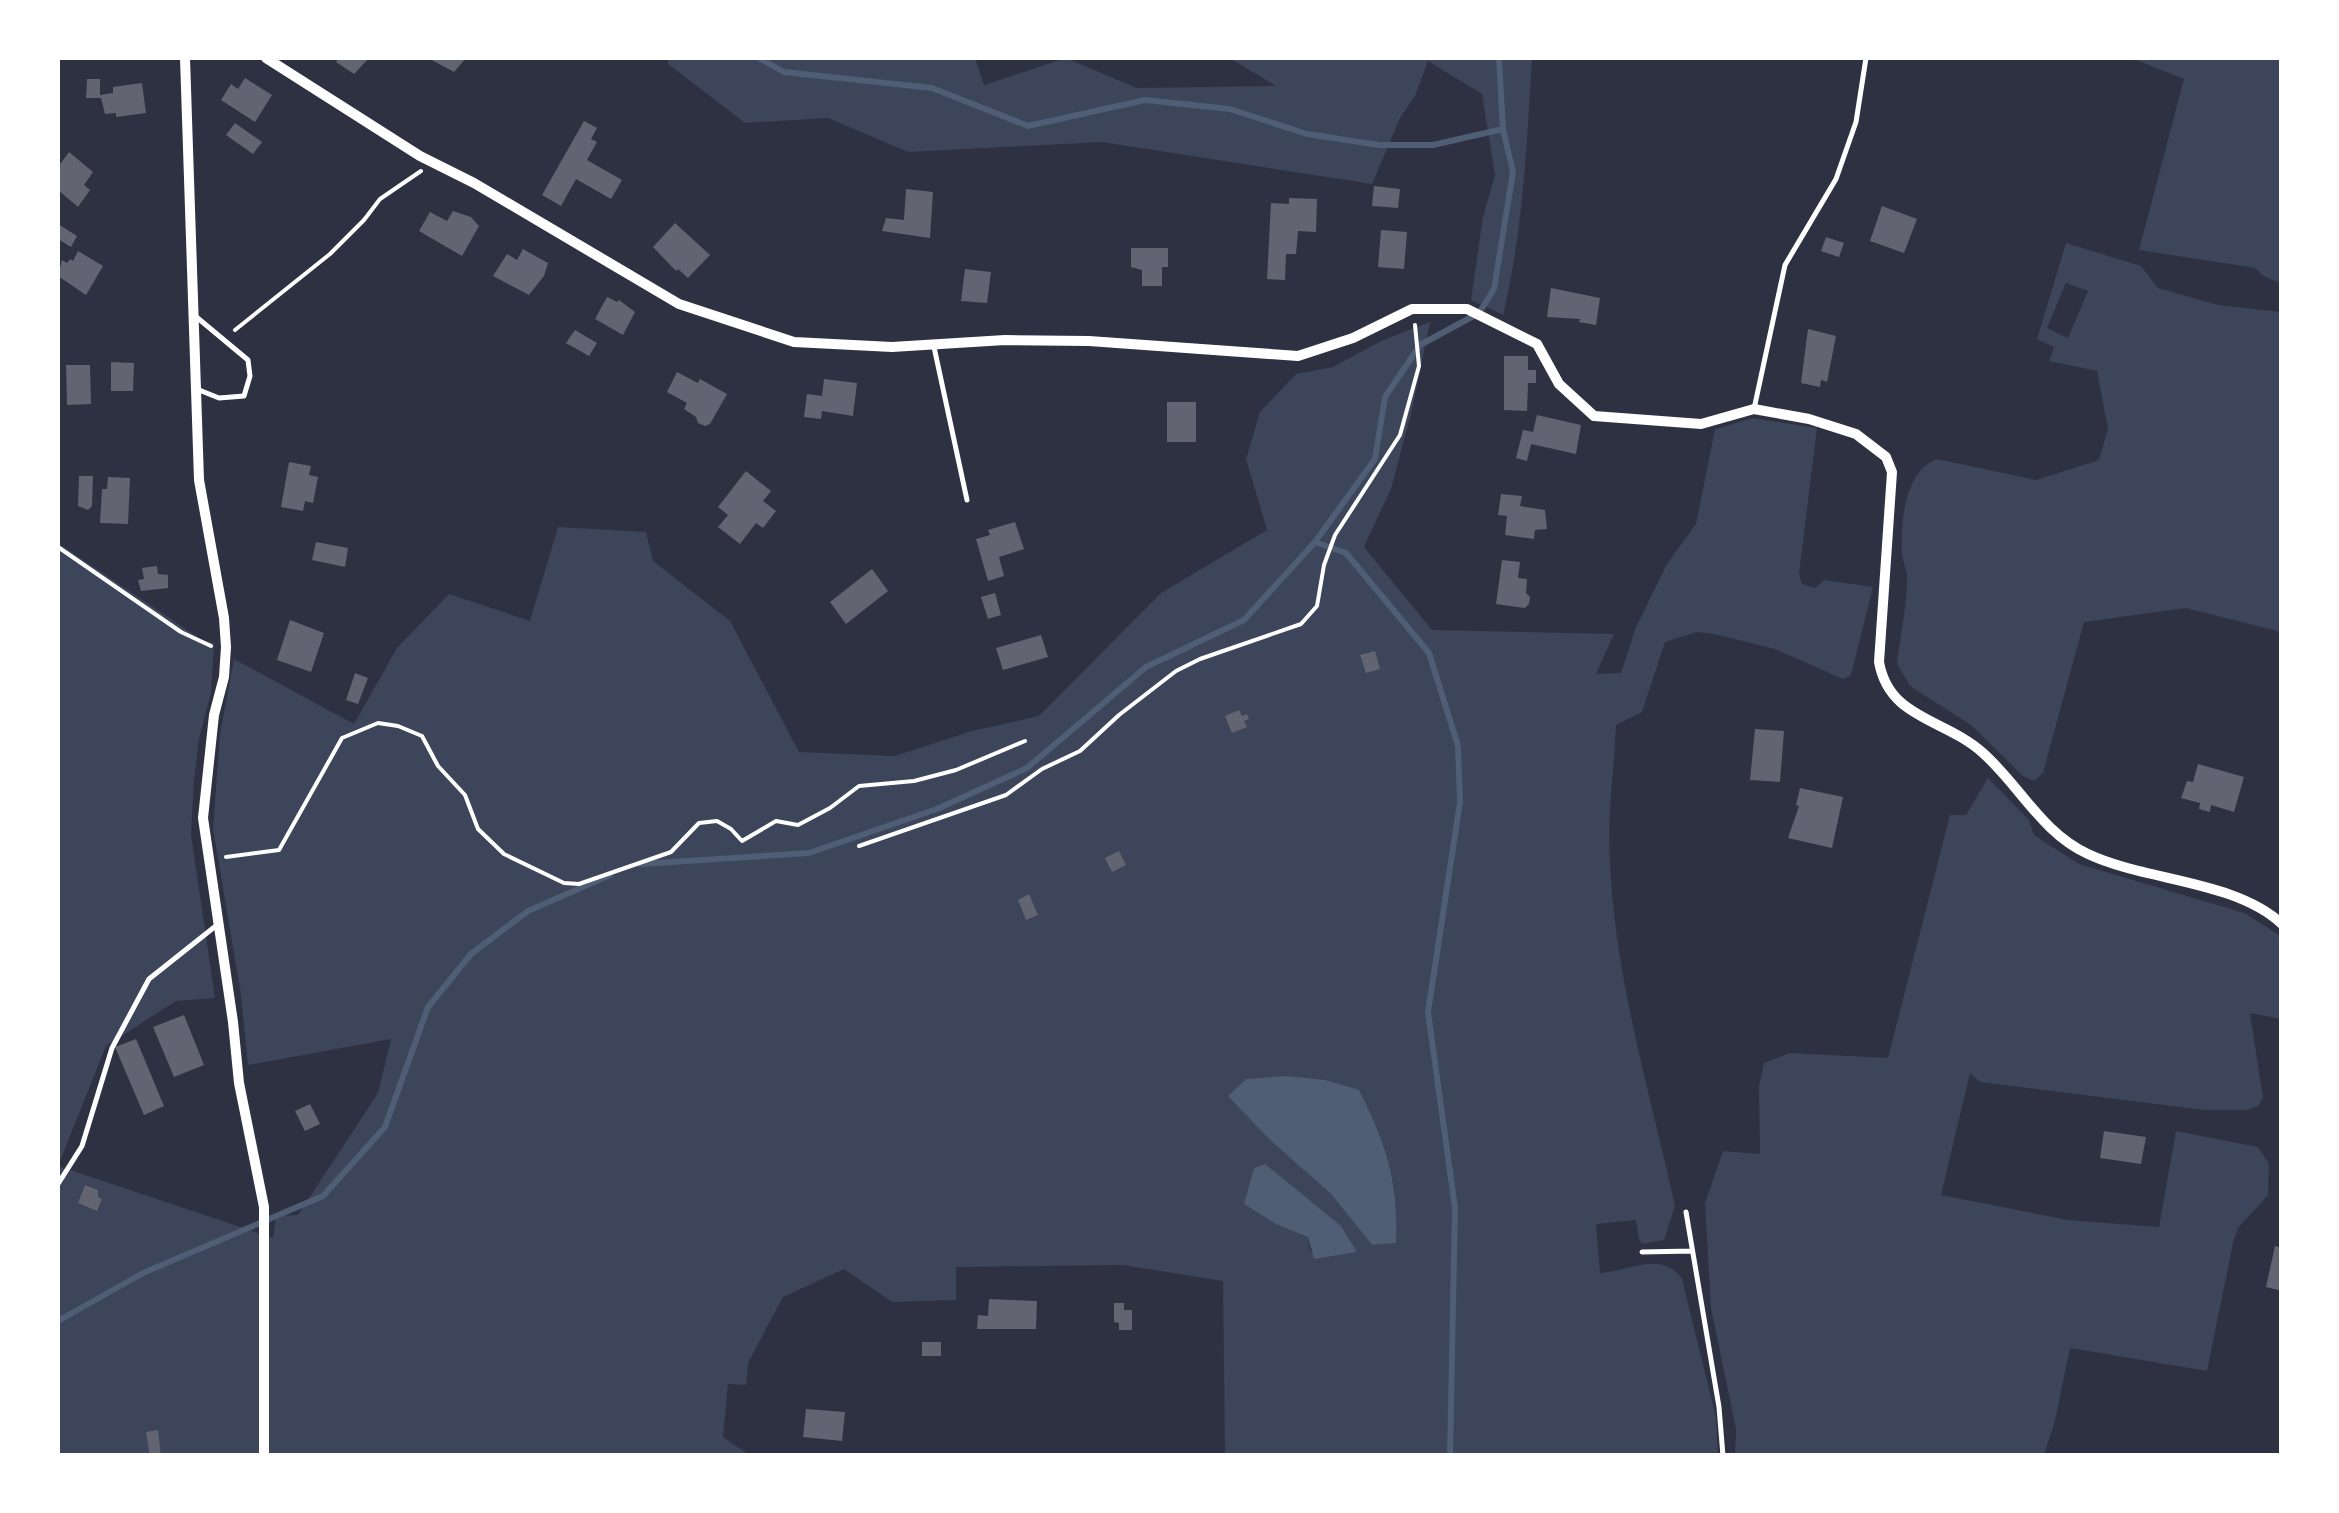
<svg xmlns="http://www.w3.org/2000/svg" width="2339" height="1513" viewBox="0 0 2339 1513" font-family="Lato,sans-serif">
  <style>
    .green { fill: #3c4559; fill-rule: evenodd }
    .water { fill: #4f5d75 }
    .lines { fill: none; stroke-linecap: round; stroke-linejoin: round }
    .stream { stroke: #4f5d75; stroke-width: 6 }
    .building { fill: #626471 }
    .path { stroke: #fff; stroke-width: 4 }
    .service { stroke: #fff; stroke-width: 5 }
    .minor { stroke: #fff; stroke-width: 10 }
  </style>
  <rect width="100%" height="100%" fill="#2d3142"/>
  <path class="green" d="M668 58H975L984 85 1066 58 1137 88 1276 86 1229 58H1532C1527 144 1523 231 1503 315L1471 300 1483 217 1495 175 1482 94 1428 61 1415 96 1400 118 1372 184 1102 142 908 152 828 118 745 123 668 64Z
    M2131 58H2281V283L2263 276 2255 268 2139 250 2184 79Z
    M2066 243 2141 266 2158 288 2218 305 2281 312V632L2186 608 2084 622 2043 773 2034 781 2023 776 1971 725 1910 686 1897 664C1900 636 1907 606 1907 578 1907 570 1903 563 1902 555 1900 524 1904 471 1937 459L2036 480 2099 460 2108 429 2097 371 2049 361 2054 347 2037 339ZM2066 283 2088 291 2068 338 2047 328Z
    M1430 322 1412 410 1391 489 1364 547 1432 630 1614 634 1596 674 1621 673 1636 627 1667 564 1696 524 1715 429 1753 418 1817 428 1799 574 1802 584 1815 588 1824 580 1873 587 1851 675 1843 679 1775 649 1714 634 1697 632 1665 642 1642 712 1616 725C1614 770 1607 817 1610 862 1615 979 1650 1092 1675 1206L1664 1240 1643 1244 1639 1240 1636 1220 1596 1224 1600 1273C1629 1271 1662 1250 1682 1279L1716 1417 1718 1455H1225L1223 1281 1123 1265 956 1267V1300L892 1302 844 1269 783 1297 748 1363 746 1385 728 1384 723 1437 749 1455H58V543L202 640 214 643 211 693 199 739 194 781 191 834 215 998 176 1001 106 1046 58 1166 273 1238 276 1216 298 1215 378 1093 391 1039 248 1065 241 995 213 829 220 734 234 659 354 724 397 648 449 594 530 621 558 527 646 532 653 561 730 621 799 752 895 756 972 731 1039 716 1161 593 1267 530 1246 459 1260 412 1296 374 1333 367 1383 340ZM1359 1090C1386 1143 1399 1182 1396 1242L1372 1245 1331 1194 1270 1140ZM1265 1164 1278 1176 1357 1252 1310 1251 1308 1237Z
    M1988 778 2029 820 2034 835 2079 864 2244 913 2281 936V1019L2250 1013 2263 1098 2258 1106 2248 1110H2204L1980 1082 1970 1073 1941 1195 2068 1220 2159 1227 2176 1131 2258 1147 2269 1164 2268 1195 2238 1228 2233 1243 2207 1371 2070 1348 2055 1421 2044 1455H1735L1736 1429 1711 1308 1705 1203 1723 1151 1760 1154 1759 1086 1764 1063 1790 1053 1888 1058 1950 815H1966Z"/>
  <path class="water" d="M1285 1076 1325 1080 1359 1090C1386 1143 1399 1182 1396 1243L1372 1245 1331 1194 1270 1140 1228 1096 1246 1079Z
    M1265 1164 1341 1226 1357 1252 1314 1259 1308 1237 1276 1224 1244 1204 1254 1168Z"/>
  <g class="lines">
    <path class="stream" d="M759 58 784 72 932 88 1028 126 1145 100 1230 109 1307 134 1379 145H1433L1503 129
      M1315 542 1346 553 1429 653 1458 746 1460 802 1428 1012 1455 1208 1450 1456
      M640 864 809 853 937 809 1027 768 1146 667 1244 620 1315 542 1375 459 1385 397 1420 345 1479 313 1494 289 1513 172 1503 129 1499 58
      M58 1321 143 1273 323 1196 385 1127 428 1007 471 954 528 911 610 875"/>
  </g>
  <path class="building" d="M339 58H369L354 74 336 62Z
    M428 58H466L454 72Z
    M245 78 272 95 255 122 221 100 231 84 238 89Z
    M87 79H100V95L113 93V87L142 83 146 113 116 117V113L105 114 101 98H86Z
    M584 121 597 128 591 139 597 142 587 160 622 180 611 199 576 179 561 206 542 195Z
    M235 123 262 142 253 154 226 135Z
    M69 152 93 172 84 185 90 190 78 207 58 190V167Z
    M1374 186 1400 189 1398 208 1372 206Z
    M906 189 933 192 930 238 882 231 886 218 904 220Z
    M1289 198 1317 199 1316 232 1298 231 1296 254H1286L1285 280 1267 279 1271 203 1289 204Z
    M1882 206 1917 219 1904 253 1870 241Z
    M453 211 471 217 479 226 462 256 419 231 430 212 447 221Z
    M675 223 710 255 688 278 678 269 676 271 653 247Z
    M58 224 77 236 71 247 58 239Z
    M1381 230 1407 232 1404 269 1378 267Z
    M1826 237 1844 243 1839 257 1821 251Z
    M1131 248H1168V267H1162V286H1142V270L1131 267Z
    M523 249 548 263 544 276 529 295 493 276 507 254 517 260Z
    M78 251 103 266 86 295 58 276 62 260 67 263 70 259 73 261Z
    M965 269 991 272 987 303 961 301Z
    M1551 288 1600 298 1596 325 1579 322 1580 319 1547 317Z
    M607 297 617 302 619 300 635 312 623 335 595 319Z
    M1808 329 1836 336 1827 382 1821 380 1820 387 1801 383Z
    M575 330 597 343 589 356 566 343Z
    M1504 356H1528V370H1536V383H1528L1527 411 1504 410Z
    M111 362 134 363 133 391H111Z
    M66 365H90L91 404 67 405Z
    M677 372 698 383 700 379 727 394 710 424 705 426 698 423 696 417 684 409 687 403 667 392Z
    M824 379 857 383 853 416 822 411 821 419 804 417 807 394 822 396Z
    M1167 402H1196V442H1167Z
    M1537 415 1581 425 1576 454 1531 444 1527 461 1516 458 1523 430 1533 432Z
    M289 462 311 466 309 475 318 477 313 503 305 501 303 511 281 507Z
    M746 471 771 491 763 501 776 511 763 528 756 523 740 544 718 527 728 515 718 507Z
    M79 476H93L92 506 88 510 78 506Z
    M108 477 130 478 128 524 100 523 102 489H107Z
    M1501 494 1522 496 1520 506 1545 510 1547 529 1535 530 1534 539 1505 535 1507 516 1498 515Z
    M1015 522 1024 549 999 557 1004 576 988 581 976 539 990 535 988 530Z
    M316 542 348 548 345 567 312 560Z
    M1502 560 1520 562 1518 578 1527 579 1526 593 1530 597 1529 604 1525 608 1496 604Z
    M157 566 158 574 168 575V588L141 591 138 580 144 579 142 568Z
    M872 569 888 591 846 624 830 602Z
    M995 593 1001 615 988 619 981 597Z
    M290 620 324 633 311 672 277 660Z
    M1041 635 1048 657 1003 670 996 648Z
    M1375 651 1380 669 1366 673 1360 655Z
    M355 673 368 678 358 704 346 700Z
    M1239 710 1242 716 1247 714 1249 719 1244 721 1247 727 1232 733 1225 716Z
    M1755 729 1784 731 1780 782 1750 780Z
    M2198 764 2244 777 2234 812 2211 805 2210 812 2199 809 2200 803 2181 798 2187 781 2193 782Z
    M1800 788 1843 797 1832 848 1788 838 1799 806 1796 805Z
    M1119 851 1126 865 1112 872 1105 858Z
    M1029 894 1038 915 1026 920 1018 900Z
    M184 1015 204 1065 174 1077 153 1027Z
    M136 1039 164 1106 144 1115 115 1047Z
    M310 1104 320 1124 305 1131 295 1111Z
    M2104 1131 2146 1137 2141 1164 2100 1158Z
    M85 1185 98 1190V1197L102 1199 97 1211 78 1203Z
    M2275 1246 2282 1248V1291L2266 1287Z
    M989 1299 1037 1301 1036 1329H977L978 1315 988 1316Z
    M1114 1303H1124V1310H1132V1330H1119V1323L1114 1322Z
    M922 1342H941V1356H922Z
    M806 1409 845 1412 842 1441 803 1437Z
    M158 1430 161 1456H150L146 1432Z"/>
  <g class="lines">
    <path class="path" d="M235 330 330 254 364 220 380 199 421 171
      M58 547 181 632 211 646
      M859 846 1006 795 1042 769 1080 751 1119 715 1176 671 1200 659 1301 624 1317 606 1324 565 1335 535 1400 435 1419 366 1415 325
      M226 857 279 850 342 738 378 723 398 726 422 736 438 766 465 795 478 829 504 854 564 883 579 884 671 852 699 823 717 821 731 829 742 841 776 821 798 825 830 808 859 786 914 781 956 770 1025 741"/>
    <path class="service" d="M194 315 248 360 250 376 244 396 219 398 199 390
      M934 347 967 500
      M1754 409 1785 265 1836 179 1856 122 1866 58
      M58 1184 82 1146 112 1048 149 979 217 925
      M1686 1212 1719 1407 1723 1456
      M1642 1252 1692 1251"/>
    <path class="minor" d="M185 58 199 480 224 618 226 647 224 677 214 715 203 818 233 1022 239 1083 264 1207V1456
      M266 58 420 156 474 183 679 304 794 342 892 347 1005 340 1089 341 1298 356 1353 338 1412 309H1467L1537 344 1559 384 1594 416 1701 424 1754 409 1809 419 1856 434 1886 457 1892 472 1879 662C1889 719 1944 718 1983 753 2020 786 2042 833 2088 854 2145 881 2235 880 2282 924"/>
  </g>
  <rect width="2339" height="1513" fill="none" stroke="#ffffff" stroke-width="120"/>
</svg>
